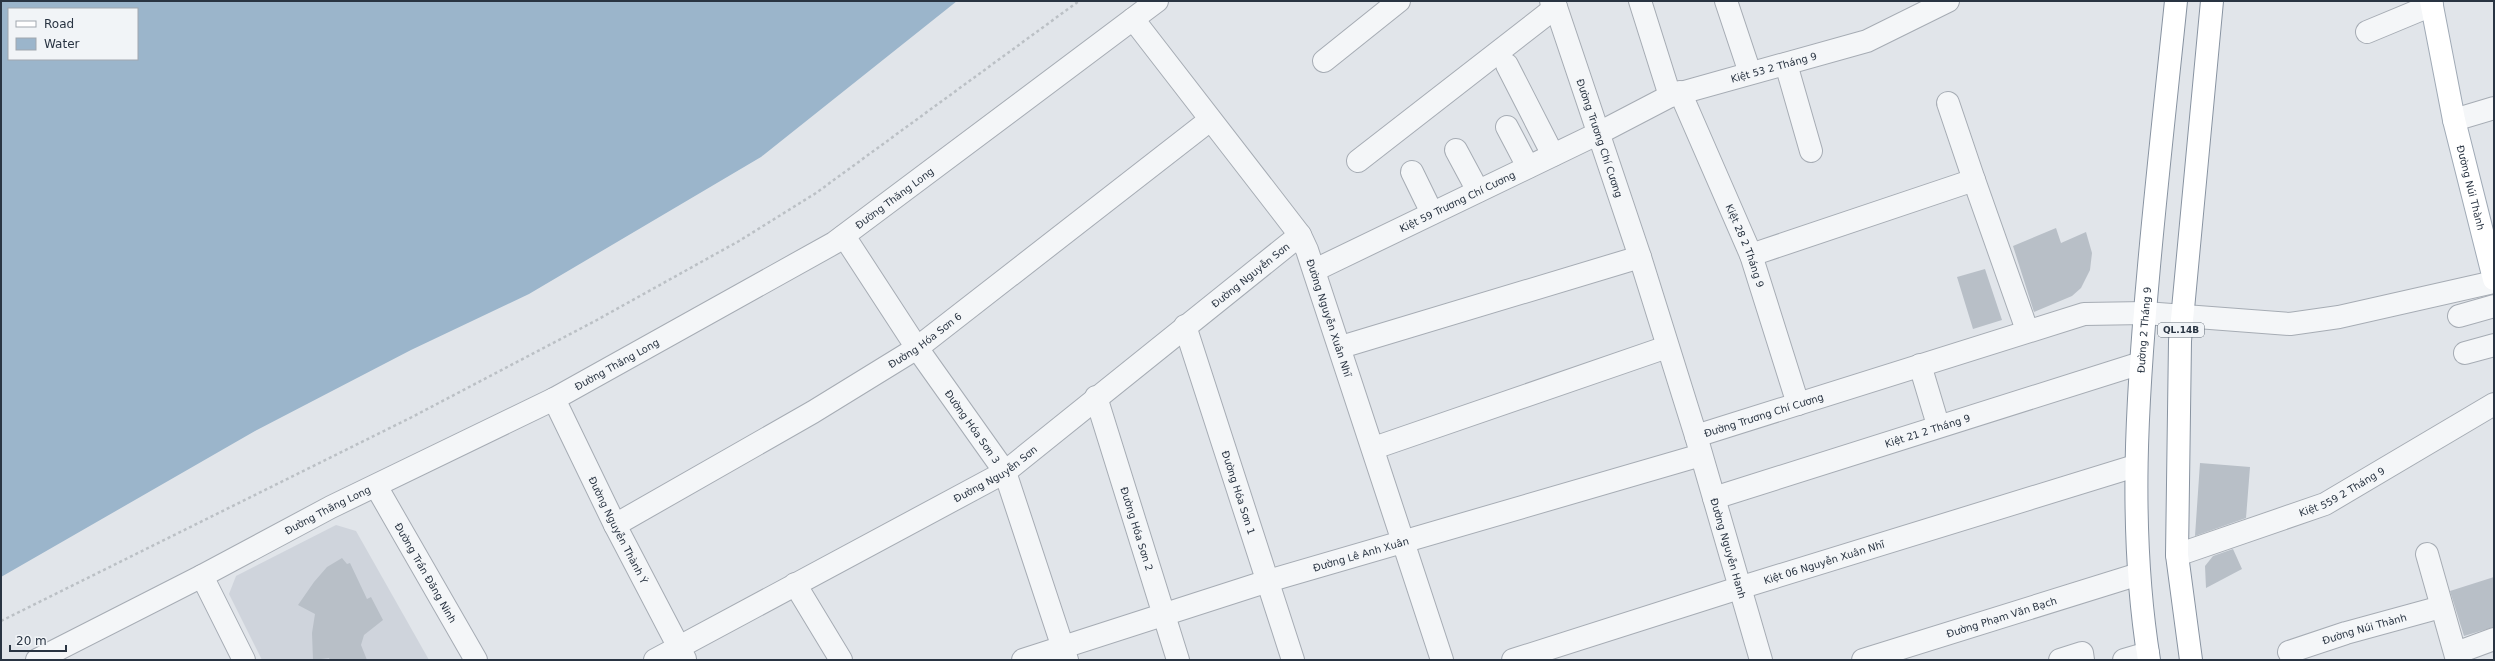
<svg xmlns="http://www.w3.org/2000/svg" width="2495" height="661" viewBox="0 0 2495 661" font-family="'DejaVu Sans',sans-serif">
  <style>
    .built { fill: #cfd4dc }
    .water { fill: #9bb5cb; fill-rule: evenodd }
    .building { fill: #b8bfc7 }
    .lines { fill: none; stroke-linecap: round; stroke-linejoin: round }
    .minor-casing { stroke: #a6acb4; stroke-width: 24 }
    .major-casing { stroke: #a0aab6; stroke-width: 24 }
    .highway-casing { stroke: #8893a1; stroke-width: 24 }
    .path { stroke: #bbc0c5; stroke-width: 2.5; stroke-dasharray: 3 3; stroke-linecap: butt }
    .minor { stroke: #f4f6f8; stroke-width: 22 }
    .major { stroke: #fff; stroke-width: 22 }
    .highway { stroke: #fff; stroke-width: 22 }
    .labels { text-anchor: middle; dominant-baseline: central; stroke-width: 3; stroke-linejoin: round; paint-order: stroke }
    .shield { fill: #f1f4f7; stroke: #656e78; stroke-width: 1 }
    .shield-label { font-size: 9px; font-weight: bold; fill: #293442 }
    .street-label { font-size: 10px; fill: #293442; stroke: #f1f4f7 }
  </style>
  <rect width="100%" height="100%" fill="#e1e5ea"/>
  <path class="built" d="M336 525 356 531 429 660H262L229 594 236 576Z"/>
  <path class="water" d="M1 1H957L761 157 529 294 411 350 255 431 1 577ZM9 9H137V59H9Z"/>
  <path class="building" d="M2056 228 2061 243 2086 232 2092 253 2090 270 2081 288 2072 296 2034 312 2013 246Z
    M1985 269 2002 320 1973 329 1957 277Z
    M2200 463 2250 467 2246 518 2195 536Z
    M2233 549 2242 569 2206 588 2205 566 2213 556Z
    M342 558 347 564 350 563 367 599 371 597 383 620 364 635 361 645 367 660H330L329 658 313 660 312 633 315 614 298 605 314 582 327 567Z
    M2494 577V627L2464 636 2450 591Z"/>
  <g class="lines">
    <g class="minor-casing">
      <g id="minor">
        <path id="s1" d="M1551 1 1556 7 1640 257 1696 436 1761 660"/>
        <path d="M1640 1 1670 96"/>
        <path d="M1726 1 1750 73"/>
        <path id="s2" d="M1133 19 1280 209 1300 235 1307 250 1442 660"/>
        <path d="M2367 32 2432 5"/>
        <path d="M1324 61 1399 1"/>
        <path d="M1786 64 1811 151"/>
        <path d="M1507 65 1553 155"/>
        <path id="s3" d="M1680 92 1751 255 1798 404"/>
        <path d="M1948 103 1974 180"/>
        <path d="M2454 120 2494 108"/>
        <path d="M1507 127 1528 167"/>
        <path d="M1456 150 1478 191"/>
        <path d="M1358 161 1556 7"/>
        <path d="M1412 172 1432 213"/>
        <path id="s4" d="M844 236 917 348 1005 472 1067 660"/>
        <path d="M1751 255 1974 180 2027 330"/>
        <path id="s5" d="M1315 270 1599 133 1670 96 1867 41 1948 1"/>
        <path d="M2459 316 2494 306"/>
        <path id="s6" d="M1185 326 1293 660"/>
        <path d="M1341 347 1640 257"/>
        <path d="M2465 353 2494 345"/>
        <path d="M1920 365 1938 425"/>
        <path id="s7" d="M1096 397 1178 660"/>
        <path id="s8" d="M554 399 615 525 685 659"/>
        <path id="s9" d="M1696 436 2084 314 2145 313 2290 324 2339 317 2494 282"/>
        <path d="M1374 448 1667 347"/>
        <path id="s10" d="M376 486 476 660"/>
        <path id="s11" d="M1714 498 2141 363"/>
        <path id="s12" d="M615 525 813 412 917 348 1210 120"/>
        <path d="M2427 554 2457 660"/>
        <path id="s13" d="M2177 555 2325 504 2494 404"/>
        <path d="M202 576 244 660"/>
        <path d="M795 584 841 660"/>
        <path id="s14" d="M2289 652 2346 633 2441 607"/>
        <path d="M2456 653 2494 639"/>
        <path id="s15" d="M37 660 202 576 331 507 554 399 834 243 1157 1"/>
        <path id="s16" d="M655 660 1005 472 1300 235"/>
        <path id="s17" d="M1023 660 1268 581 1701 455"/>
        <path id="s18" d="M1513 660 1739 588 2135 466"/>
        <path id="s19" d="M1863 660 2139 574"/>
        <path d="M2060 660 2082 653 2083 660"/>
        <path d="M2124 660 2148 653"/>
      </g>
    </g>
    <g class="major-casing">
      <g id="major">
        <path id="s20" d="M2431 1 2454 120 2494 279"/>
      </g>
    </g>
    <g class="highway-casing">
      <g id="highway">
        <path id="s21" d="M2149 660C2128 529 2137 397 2149 266 2157 177 2167 89 2176 1"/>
        <path d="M2191 660 2177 555 2180 341 2212 1"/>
      </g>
    </g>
    <path class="path" d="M1 621 412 417 595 321 739 241 816 193 1079 1"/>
    <use href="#minor" class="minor"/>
    <use href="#major" class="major"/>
    <use href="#highway" class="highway"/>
  </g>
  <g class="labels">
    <rect class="shield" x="2158" y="323" width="46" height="14" rx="3"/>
    <g class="shield-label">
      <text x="2181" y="330">QL.14B</text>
    </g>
    <g class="street-label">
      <text stroke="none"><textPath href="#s5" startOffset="503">Kiệt 53 2 Tháng 9</textPath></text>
      <text stroke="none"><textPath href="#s1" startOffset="146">Đường Trương Chí Cương</textPath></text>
      <text stroke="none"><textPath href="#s20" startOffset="191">Đường Núi Thành</textPath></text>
      <text stroke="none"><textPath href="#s15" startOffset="975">Đường Thăng Long</textPath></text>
      <text stroke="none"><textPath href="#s5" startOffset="158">Kiệt 59 Trương Chí Cương</textPath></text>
      <text stroke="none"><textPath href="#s3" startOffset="167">Kiệt 28 2 Tháng 9</textPath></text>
      <text stroke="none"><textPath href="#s16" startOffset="712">Đường Nguyễn Sơn</textPath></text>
      <text stroke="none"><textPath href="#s2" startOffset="361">Đường Nguyễn Xuân Nhĩ</textPath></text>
      <text stroke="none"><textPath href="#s21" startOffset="331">Đường 2 Tháng 9</textPath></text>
      <text stroke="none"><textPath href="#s12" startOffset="361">Đường Hóa Sơn 6</textPath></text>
      <text stroke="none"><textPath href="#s15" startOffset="651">Đường Thăng Long</textPath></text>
      <text stroke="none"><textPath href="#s9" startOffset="71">Đường Trương Chí Cương</textPath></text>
      <text stroke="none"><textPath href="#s4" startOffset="230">Đường Hóa Sơn 3</textPath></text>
      <text stroke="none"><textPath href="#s11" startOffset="224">Kiệt 21 2 Tháng 9</textPath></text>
      <text stroke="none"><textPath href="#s16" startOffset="388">Đường Nguyễn Sơn</textPath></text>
      <text stroke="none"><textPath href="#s13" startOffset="177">Kiệt 559 2 Tháng 9</textPath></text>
      <text stroke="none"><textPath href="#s6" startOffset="175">Đường Hóa Sơn 1</textPath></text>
      <text stroke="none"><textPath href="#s15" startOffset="327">Đường Thăng Long</textPath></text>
      <text stroke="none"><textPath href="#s7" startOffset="138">Đường Hóa Sơn 2</textPath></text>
      <text stroke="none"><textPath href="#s8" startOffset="146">Đường Nguyễn Thành Ý</textPath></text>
      <text stroke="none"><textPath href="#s1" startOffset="576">Đường Nguyễn Hanh</textPath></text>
      <text stroke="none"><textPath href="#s17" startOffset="354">Đường Lê Anh Xuân</textPath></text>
      <text stroke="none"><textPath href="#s18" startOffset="326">Kiệt 06 Nguyễn Xuân Nhĩ</textPath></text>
      <text stroke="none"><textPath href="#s10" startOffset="100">Đường Trần Đăng Ninh</textPath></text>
      <text stroke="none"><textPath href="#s19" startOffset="145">Đường Phạm Văn Bạch</textPath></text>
      <text stroke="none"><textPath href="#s14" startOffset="79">Đường Núi Thành</textPath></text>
    </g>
  </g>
  <rect width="2495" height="661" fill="none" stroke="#293442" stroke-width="4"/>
  <rect x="8" y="8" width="130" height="52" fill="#f1f4f7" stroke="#a1a7af"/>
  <rect x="16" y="21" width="20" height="6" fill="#ffffff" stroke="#a1a7af"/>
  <text x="44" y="28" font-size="12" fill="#293442">Road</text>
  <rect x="16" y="38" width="20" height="12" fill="#9bb5cb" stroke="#a1a7af"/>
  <text x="44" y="48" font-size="12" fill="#293442">Water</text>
  <path d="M10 645v6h56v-6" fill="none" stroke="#293442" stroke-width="2"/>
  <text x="16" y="645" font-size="12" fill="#293442" stroke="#f1f4f7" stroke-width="3" paint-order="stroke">20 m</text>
</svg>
